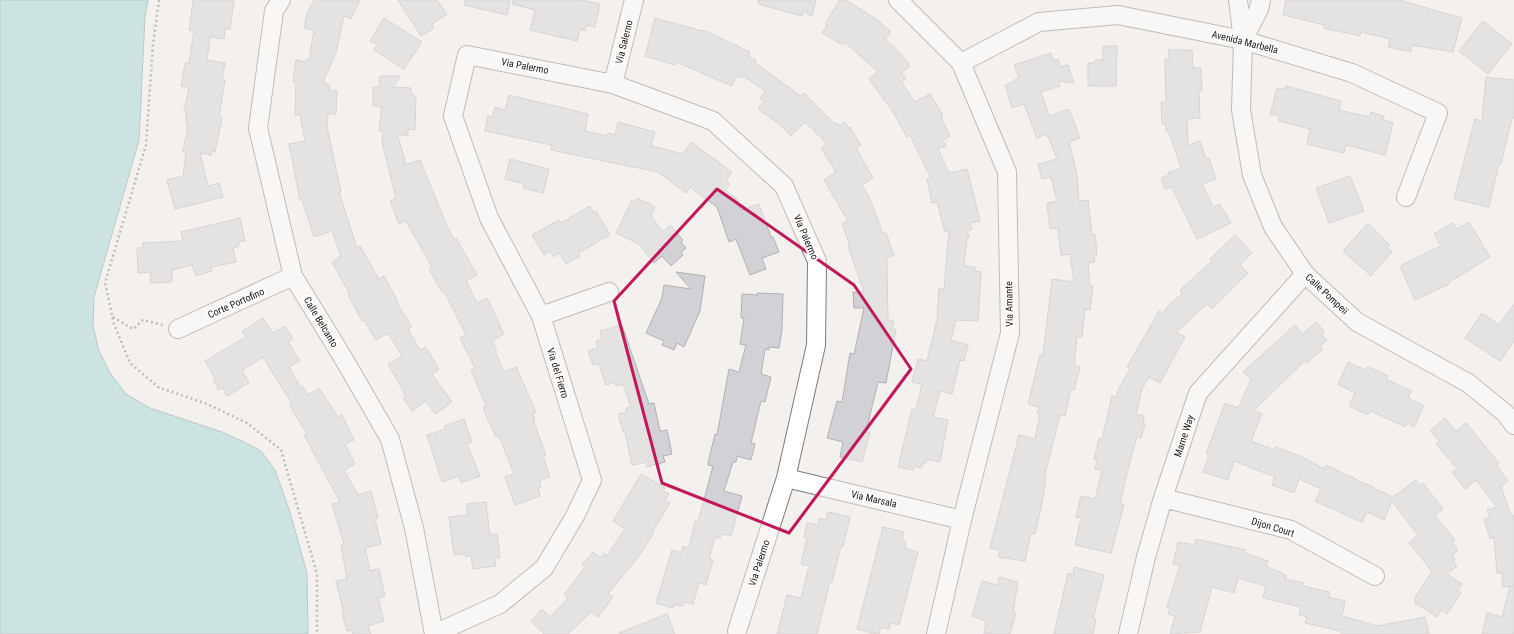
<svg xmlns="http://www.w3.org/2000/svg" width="1514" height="634" viewBox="0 0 1514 634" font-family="'Roboto Condensed',sans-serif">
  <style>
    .water { fill: #9dd2d4; stroke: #759a9b }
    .building { fill: #d2d2d6; stroke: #b1b1b4 }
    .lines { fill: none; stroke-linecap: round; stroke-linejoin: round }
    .minor-casing { stroke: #7e7b78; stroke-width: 20 }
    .path { stroke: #7d7a79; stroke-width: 2.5; stroke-dasharray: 2 3; stroke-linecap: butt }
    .minor { stroke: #fff; stroke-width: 18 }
    .marked { fill: none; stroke: #c2185b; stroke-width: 3; stroke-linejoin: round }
    .labels { text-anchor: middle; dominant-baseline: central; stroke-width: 4; stroke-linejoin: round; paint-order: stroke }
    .street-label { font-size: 10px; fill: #171615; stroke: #fffefd }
  </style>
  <rect width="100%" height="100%" fill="#f4f0ed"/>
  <path class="water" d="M0 0H148L145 17 139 140 94 297 93 326 99 351 110 373 126 394 150 408 222 432 244 442 261 451 275 470 289 509 307 573 308 634H0Z"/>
  <path class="building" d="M193 0H234L230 29H225L224 39 210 37 207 60 225 63 222 80H225L219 117 222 118 215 152 212 151 211 155 200 153 208 186 219 183 223 197 175 209 167 180 183 176 186 153 183 152 188 126 186 125V111L184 110 189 88 181 86 185 63H189L194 31 189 30Z
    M314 0H360L351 19 344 16 336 53 323 82 330 86 329 91H337L336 114H328L327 127 341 192H339L357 248 360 246 379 279 384 276 398 302 397 303 412 327 408 329 420 350 426 347 439 370 432 374 452 402 435 414 426 401 412 411 403 398 406 396 388 364 402 356 388 333 376 340 364 320 362 321 348 295 350 294 332 262 341 256 332 231 314 237 302 200H300L289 144 305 141 300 115H295L296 82H293L296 60 306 62V59L309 60 314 30 304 28 307 14Z
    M398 0H437L447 14 432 24 434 28 421 36Z
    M465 0H510L507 15 464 5Z
    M513 0H582L600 4 595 27 587 25 585 31 580 29 577 41 530 30 535 10 512 4Z
    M758 0H816L812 16 803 11 802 16 758 4Z
    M840 0H846L876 19 891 32 885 39 900 53 910 66 901 73 906 78 901 82 915 102 930 94 943 116 941 117 950 136 943 140 946 146 938 149 949 173 967 169 980 221 970 223 972 229 967 231 969 238 967 239 964 266 975 267V271L981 272 978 321 956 320 951 340 968 345 964 361 960 360 952 394 940 391 933 417 948 420 940 462 927 459 926 463H923L922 468 914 466 913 470 898 467 912 409 916 410 922 384 912 382 918 359 927 361 937 320 939 288 944 289 949 231 945 232 937 202 932 203 927 179 931 178 910 135 907 137 893 112 869 79 878 72 845 42 843 45 822 33 827 26 825 24Z
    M1286 0H1399L1462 18 1453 52 1412 45 1411 52 1388 47 1390 39 1361 32 1360 36 1324 28 1325 25 1283 15Z
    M384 18 422 42 404 69 374 50 377 45 370 41Z
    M655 18 702 31 703 30 750 52 748 57 756 60 755 63 801 96 804 93 835 124 837 123 839 126 845 122 848 128 850 127 861 145 856 148 873 178 862 185 870 199 883 234 886 233 894 255 886 258 888 265 887 266 888 320 894 321 892 329 896 330 886 383 878 382 866 432 870 433 862 462 840 457 843 442 827 438 837 401 842 402 850 353 854 354 864 308H854L853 292H864L848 246H850L842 223 848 221 824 180 836 172 821 148 827 144 805 122 791 136 779 124 758 109 764 101 760 98 765 91 742 75 741 78 737 76 732 86 676 62 675 65 645 56Z
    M1483 21 1512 44 1488 74 1459 51Z
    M1103 46H1117L1116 86H1088V63H1095V60H1103Z
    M1168 50H1192L1193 68H1201L1202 91 1199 92 1200 118 1187 119 1188 145 1200 141 1206 159 1209 158 1216 179 1202 184 1213 207 1220 204 1231 223 1197 239 1172 187 1165 189 1161 178 1169 175 1168 173 1181 168 1169 132H1166V124H1162L1161 102H1166L1165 59H1169Z
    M1051 53 1053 61 1058 59 1060 67 1068 65 1074 83 1058 81 1060 86 1041 92 1049 116 1069 109 1080 138 1069 142 1078 179H1077L1079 201 1088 200 1092 234H1095L1097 255H1094L1095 262 1088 263 1090 286H1093L1090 310 1085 309 1082 337H1077L1074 365 1080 367 1074 390 1071 389 1065 416 1060 415 1044 478H1046L1042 503 1035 534 1031 533 1025 561 998 557 1000 550 990 548 1019 435 1035 439 1040 413H1037L1039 407 1028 404 1040 355 1043 356 1052 279 1074 282 1070 254 1061 255 1058 228 1050 229 1047 203 1057 201 1051 177 1042 179 1038 164 1057 159 1047 134 1037 138 1024 104 1012 108 1005 85 1014 82V80L1019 78 1014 65Z
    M380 76H400L393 87 411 88V94L416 97 415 130 408 129V136L397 134 405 160 404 165 420 160 446 224 454 240 456 238 477 275 466 281 477 303 487 298 504 334 492 341 497 350 495 351 504 372 516 367 536 412 533 413 535 420H533L546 455 543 456 550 477 539 481 541 487 538 488 540 496 515 505 505 477 514 474 499 436 496 437 483 408 486 406 471 370 475 368 460 338 466 335 444 291 442 292 429 269 432 267 406 221 399 224 390 201 396 198 382 142 383 131H379L382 106 379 108V106H373V87H379Z
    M1486 77 1514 80V118H1512L1501 164 1499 163 1489 207 1454 199 1475 119 1482 121Z
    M1286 86 1341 101 1339 110 1370 117 1371 112 1384 116 1383 120 1393 123 1385 155 1346 145 1344 153 1307 144 1310 129 1279 121 1278 115H1270L1277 88 1285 89Z
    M509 95 588 114 585 131 607 136 608 133 615 135 618 122 655 132 651 146 683 154 691 142 732 172 726 181 730 184 725 190 737 199 741 210 759 204 771 237H773L779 252 762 258 766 269 750 275 736 239 729 242 717 207 690 187 686 193 658 172 551 150 552 145 485 131 488 116 492 117 495 107 505 110Z
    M510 159 549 169 543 193 523 188 524 184 505 179Z
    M1350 176 1364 211 1329 223 1316 188Z
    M637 198 655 207 651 216 663 232 670 225 683 240 681 242 686 248 681 253 683 255 671 266 662 256 654 263 639 244 616 233 632 200 635 202Z
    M590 206 593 212 596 211 610 235 578 253 580 256 566 264 559 253 554 257 550 251 544 255 532 235 559 220 561 223Z
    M240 218 245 241 238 242 239 246 233 248 236 262 211 267 212 271 196 276 192 265 172 270V282L151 283 150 272 138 273 137 248H143V243L183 241 181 232Z
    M1469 222 1490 257 1448 283 1449 284 1415 300 1400 266 1441 246 1434 234 1453 223 1457 229Z
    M1368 223 1390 245 1387 248 1392 252 1371 276 1343 251Z
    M1235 235 1252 253 1240 265 1248 273 1212 309 1207 304 1176 332 1185 337 1160 383 1149 377 1142 389 1136 414 1144 416 1143 423 1145 424 1141 438 1137 437 1129 465 1120 504 1124 505 1111 553 1075 545 1081 518 1076 517 1081 496 1095 499 1102 470 1095 469 1097 460 1094 459 1099 439H1102L1112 396 1116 397 1119 388 1130 369 1127 367 1159 311 1163 313 1166 308 1182 294 1180 290 1212 261 1210 259Z
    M676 272 705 276 700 311 684 347 677 343 674 350 662 345 664 341 646 333 662 298 664 285 691 289Z
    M757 293 783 294 782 330 779 348 769 347V350L765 349 761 374 771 377 765 402 761 401 751 443 755 444 751 460 737 456 736 462H733L724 491 742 496 731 536 721 534 720 538 715 537 709 559 713 560 706 585 699 583 693 604 683 602 682 606 674 604 673 608 656 603 672 550 681 553 683 546 689 548 695 521 698 522 713 466 708 465V463L715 434 717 435 729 369 739 372 746 345 740 344 744 318H741L742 294 758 295Z
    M1514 304V341L1500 361 1465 338 1482 313 1499 325Z
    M263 318 273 333 285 326 293 339 288 342 300 361 289 367 301 388 303 387 308 395 319 388 338 417 342 415 354 440 345 444 355 464 344 470 358 495 371 491 378 518 375 519 381 544 365 548 370 571 379 569 385 596 378 598 384 621 368 626 371 634H353L352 630 347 631 342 613H344L336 581 347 579 341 545 344 544 332 504 340 502 304 435 307 434 290 406 292 404 263 357 242 370 249 383 227 396 223 388 219 390 213 380 215 378 205 361 246 337 242 331Z
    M1316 322 1324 331 1322 336 1327 340 1320 346 1323 349 1307 363 1305 361 1254 410 1262 414 1251 441 1275 450 1276 447 1300 456 1324 469 1326 465 1393 497 1416 480 1420 486 1423 483 1443 509 1435 516 1455 540 1452 543 1458 550 1452 555 1455 559 1453 561 1457 566 1447 574 1462 584 1457 590 1461 593 1447 614 1441 610 1437 617 1415 603V598L1432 571 1409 543 1418 535 1392 501 1384 520 1367 512 1362 522 1315 501 1321 489 1299 479 1294 493 1272 485 1275 477 1234 461 1228 480 1203 472 1209 455 1206 454 1225 403 1238 408 1251 380 1243 372 1295 325 1303 334Z
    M622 325 649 404 654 403 660 431 667 430 672 454 663 456 665 462 646 467 649 462 632 465 625 432H623L618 414 627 412 626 408 631 407 623 384 616 386 615 382 606 385 599 364 593 365 588 351 598 348 596 341 602 339 600 331Z
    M1348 362 1365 370 1367 367 1373 369 1388 376 1386 379 1412 391 1408 398 1424 406 1414 427 1407 423 1405 427 1371 411 1368 415 1349 406 1355 393 1338 384Z
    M1445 418 1456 431 1466 423 1499 463 1496 465 1508 481 1501 486 1511 516 1514 515V586L1503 587 1502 573H1497L1494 537 1490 539 1484 519 1490 518 1487 510 1497 507 1476 480 1465 489 1452 472 1457 468 1436 444 1439 441 1430 431Z
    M464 419 472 442 467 444 480 476 461 483 459 476 442 482 427 435 446 429 444 426Z
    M641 474 665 488 663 491 669 494 665 500 670 503 653 531V534L639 556 608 594 613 597 598 617 591 612 568 634H544L531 621 542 609 550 617 568 598 564 595 585 567 582 565 593 552 601 558 604 553 607 556 625 529 613 521Z
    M486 502 490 535 497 534 500 558H495L496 566 473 569 471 556 466 557 465 554 454 555 449 517 468 515 466 504Z
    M828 512 850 517 843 547 841 546 832 582 830 581 817 634H777L787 595 801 598 809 566 801 564 807 538 804 537 807 523 818 525 820 518 826 520Z
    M883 527 904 532 902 541 906 542 905 548 918 552 899 625 891 623 889 629 881 627 879 634H876L857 629Z
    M1196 539 1246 550 1245 553 1268 561 1266 566 1286 575 1285 579 1304 583 1303 586 1330 592 1328 597 1345 601 1342 616 1377 626 1425 617 1429 634H1341V631L1305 623 1307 617 1299 615 1301 607 1263 598 1266 586 1238 578 1234 593 1212 587 1200 632 1170 634 1175 616 1168 614 1170 607H1167L1180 565 1173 564 1178 542 1194 545Z
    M1074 567 1104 575 1093 619H1096L1093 634H1054L1068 573 1073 575Z
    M999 577 1018 582 1013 613H1016L1010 634H984L986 621 972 616 982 581 998 585Z
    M1510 587H1514V634H1482L1487 613 1502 617Z
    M667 614 675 634H619V633Z"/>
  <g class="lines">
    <g class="minor-casing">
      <path id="minor" d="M281 0 274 11 258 128 293 276 345 361 390 439 414 528 434 634
        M898 0 961 63 1007 172 1010 333 962 520 936 634
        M1238 0 1243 40 1241 110 1252 175 1273 227 1305 274 1357 322 1468 383 1505 413 1514 425
        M1243 40 1259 9 1261 0
        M961 63 1039 22 1118 15 1243 40 1352 73 1438 113 1406 197
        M613 84 634 0
        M541 316 609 292
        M178 329 293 276
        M786 478 962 520
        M1163 498 1291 530 1375 576
        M434 634 500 604 544 568 575 516 592 480 541 316 489 218 453 116 467 55 613 84 713 121 784 186 817 261 816 345 786 478 737 631
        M1128 634 1146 557 1163 498 1198 393 1305 274"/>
    </g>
    <path class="path" d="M159 0 153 45 146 145 105 283 114 324 130 363 158 387 207 404 247 423 281 450 317 574V634
      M113 317 133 329 143 320 163 325"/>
    <use href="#minor" class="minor"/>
  </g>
  <path d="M0 0H1514V634H0ZM717 189 854 285 911 369 789 533 662 483 614 301Z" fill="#f4f0ed" fill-opacity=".55" fill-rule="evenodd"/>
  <path class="marked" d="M717 189 854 285 911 369 789 533 662 483 614 301Z"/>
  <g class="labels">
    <g class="street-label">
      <text transform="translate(624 42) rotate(-76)">Via Salerno</text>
      <text transform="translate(1245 42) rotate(14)">Avenida Marbella</text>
      <text transform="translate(525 66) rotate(11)">Via Palermo</text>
      <text transform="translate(806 237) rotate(67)">Via Palermo</text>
      <text transform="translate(1327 294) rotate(43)">Calle Pompeii</text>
      <text transform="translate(236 303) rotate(-24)">Corte Portofino</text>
      <text transform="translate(1009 304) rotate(-91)">Via Amante</text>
      <text transform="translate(321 322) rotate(59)">Calle Belcanto</text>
      <text transform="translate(558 373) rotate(73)">Via del Fierro</text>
      <text transform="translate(1184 436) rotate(-72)">Marne Way</text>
      <text transform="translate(874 499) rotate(13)">Via Marsala</text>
      <text transform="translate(1273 527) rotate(17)">Dijon Court</text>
      <text transform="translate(759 563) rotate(-72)">Via Palermo</text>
    </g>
  </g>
</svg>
